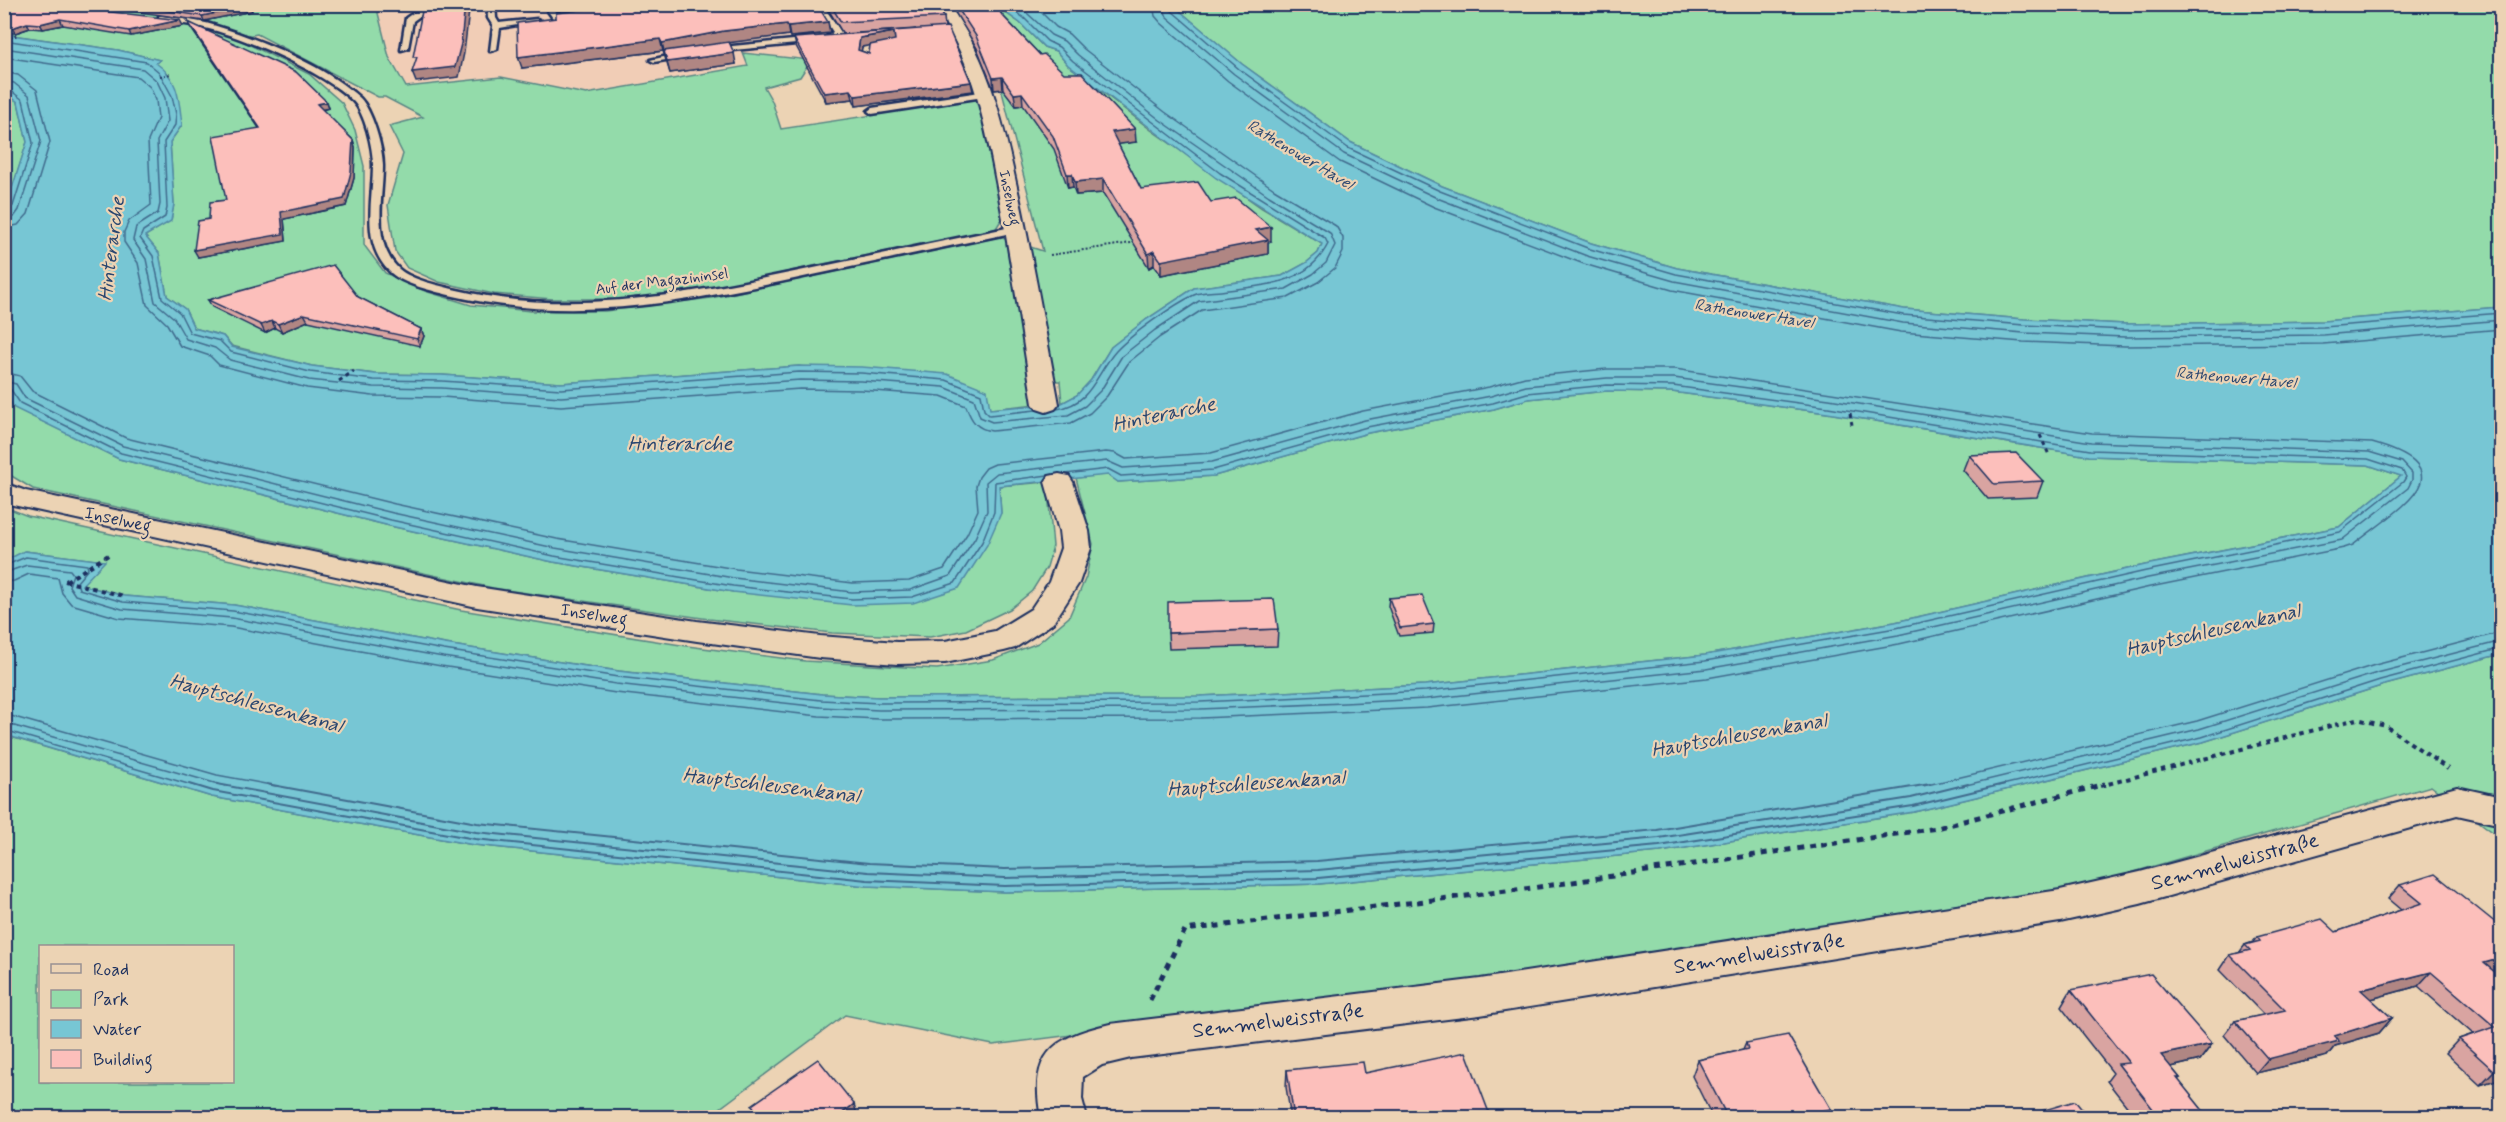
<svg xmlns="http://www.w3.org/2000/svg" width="2506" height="1122" viewBox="0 0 2506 1122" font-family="Mynerve,sans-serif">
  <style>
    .built { fill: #f1cdb6 }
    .green { fill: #93dbaa; stroke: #578584; stroke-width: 1.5; fill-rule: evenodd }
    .water { fill: #77c6d4; stroke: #528aa5; stroke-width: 1.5 }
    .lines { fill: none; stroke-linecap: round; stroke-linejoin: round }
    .shore-far1 { stroke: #406b8d; stroke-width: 1.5 }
    .shore { stroke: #406b8d; stroke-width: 2 }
    .service-casing { stroke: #1b2f5e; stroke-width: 5 }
    .minor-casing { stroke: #1b2f5e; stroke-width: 4 }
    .path-far3 { stroke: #1b2f5e; stroke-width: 2; stroke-dasharray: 2 2; stroke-linecap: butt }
    .path-far2 { stroke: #1b2f5e; stroke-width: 3; stroke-dasharray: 4 4; stroke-linecap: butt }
    .path-far1 { stroke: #1b2f5e; stroke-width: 4; stroke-dasharray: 4.5 4.5; stroke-linecap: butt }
    .path { stroke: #1b2f5e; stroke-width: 5; stroke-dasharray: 6 6; stroke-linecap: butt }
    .service { fill: #ecd3b4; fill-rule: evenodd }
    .minor { fill: #ecd3b4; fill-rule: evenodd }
    .wall { fill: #d9a4a1; stroke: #1b2f5e; stroke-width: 1.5; fill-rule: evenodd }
    .shaded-wall { fill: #b08683; stroke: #1b2f5e; stroke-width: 1.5 }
    .building { fill: #fcbfbb; stroke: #1b2f5e; stroke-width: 1.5; fill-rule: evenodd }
    .labels { text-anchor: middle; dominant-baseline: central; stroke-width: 4.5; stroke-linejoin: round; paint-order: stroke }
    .far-street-label { font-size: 15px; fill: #1b2f5e; stroke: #ecd3b4 }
    .far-water-label { font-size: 16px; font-style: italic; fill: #294670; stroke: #ecd3b4 }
    .street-label { font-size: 18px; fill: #1b2f5e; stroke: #ecd3b4 }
    .water-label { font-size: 20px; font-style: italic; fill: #294670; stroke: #ecd3b4 }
    .near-street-label { font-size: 21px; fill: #1b2f5e; stroke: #ecd3b4 }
  </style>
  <rect width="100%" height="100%" fill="#ecd3b4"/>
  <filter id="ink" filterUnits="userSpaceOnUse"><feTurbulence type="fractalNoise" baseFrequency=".0167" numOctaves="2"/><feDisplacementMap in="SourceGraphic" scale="12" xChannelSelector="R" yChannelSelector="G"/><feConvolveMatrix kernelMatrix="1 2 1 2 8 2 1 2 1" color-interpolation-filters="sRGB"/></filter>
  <g filter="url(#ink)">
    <path class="built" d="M368 4 923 5 949 35 826 50 811 60 744 53 749 66 586 94 501 77 405 87 389 57 377 9 365 6Z"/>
    <path class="green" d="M4 5H368L366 6 377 9 389 57 406 87 501 77 586 94 748 66 743 53 811 60 800 77 764 87 772 101 781 129 978 99 1003 217 995 230 813 266 713 289 618 299H552L494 294 439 282 407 268 395 251 388 205 403 154 389 126 423 117 385 97H378L257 34 236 38 309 74 342 103 355 130 364 166V245L385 273 425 291 471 305 531 311H605L711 298 999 237 1043 251 1000 84 994 5 1020 23 1044 47 1056 51 1068 65 1151 130 1262 208 1322 244 1318 253 1306 263 1282 276 1194 288 1147 319 1111 347 1091 380 1077 395 1062 403 1060 381H1032L1036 404 990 409 799 366 561 383 442 375 375 374 312 366 232 346 223 336 194 328 185 309 167 296 159 253 145 236 171 220 174 204 170 142 182 125 155 63 160 60 118 50 5 34Z
      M1173 5H2501V307L2323 321 2125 324 2024 319 1904 309 1677 268 1591 243 1442 186 1350 142 1242 64Z
      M5 93 18 102 27 142 5 213Z
      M4 390 15 408 119 459 390 526 553 562 733 592 1001 513 999 486 1047 482 1053 546 1047 567 1032 591 1010 609 966 630 930 637 832 633 709 619 493 588 33 489 5 472Z
      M1607 391 1672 392 1827 413 2089 456 2368 465 2401 476 2339 527 2145 565 1895 622 1705 655 1425 685 1200 696 879 697 822 694 619 671 445 644 234 605 124 596 81 585 104 561 25 551 5 561V507L28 516 461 610 687 646 805 661 937 669 993 660 1038 643 1069 617 1086 577 1093 544 1076 478 1108 474 1118 482 1214 476 1368 433 1494 409 1528 399Z
      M2501 654 2502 839 2431 786 2082 887 1472 984 993 1045 845 1015 708 1117 5 1118 4 735 212 797 474 845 867 886 1005 892 1319 884 1660 852 1914 812 2203 742 2381 686ZM40 946H232V1082H40Z"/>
    <path class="water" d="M994 4 1173 5 1242 64 1350 142 1442 186 1591 243 1677 268 1904 309 2024 319 2125 324 2323 321 2501 307V654L2381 686 2203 742 1914 812 1660 852 1319 884 1005 892 867 886 474 845 212 797 5 735V561L24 551 105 561 82 585 124 596 234 605 445 644 618 671 822 694 879 697 1200 696 1425 685 1705 655 1895 622 2145 565 2339 527 2401 476 2368 465 2089 456 1827 413 1672 392 1607 391 1528 399 1494 409 1368 433 1214 476 1118 482 1108 475 999 486 1001 513 987 545 959 588 913 603 852 605 733 592 553 562 390 526 119 459 14 408 4 390V213L27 142 18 102 5 93 4 34 118 50 160 60 156 63C179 79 179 100 182 125L170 142 174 204 171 221 145 236 159 253 167 296 185 309 194 328 223 336 232 347 312 366 375 374 442 375 561 383 799 366 862 367 947 374 987 390 990 409 1062 403 1077 395 1091 380 1111 347 1147 319 1194 288 1282 276 1306 263 1318 253 1322 244 1216 178 1068 65 1056 51 1044 47 1020 23Z"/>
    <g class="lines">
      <path class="shore-far1" d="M1004 4 1024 18 1047 41 1059 47 1073 61 1220 173 1325 238 1328 244C1307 286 1262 285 1221 291 1213 292 1202 291 1194 295 1173 305 1132 334 1116 351 1096 373 1092 404 1057 409
        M1153 4 1155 16 1161 23 1228 81 1340 162 1434 207 1584 264 1672 290 1901 332 2023 342 2125 346 2323 344 2502 329
        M1162 4 1167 17 1234 74 1344 154 1437 198 1587 256 1674 281 1903 323 2024 333 2125 337 2323 335 2502 320
        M1170 4 1172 11 1239 69 1348 148 1440 191 1590 249 1676 274 1903 315 2024 325 2125 330 2323 327 2502 313
        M4 40 147 62 159 72 172 96 176 114 175 125 164 142 167 208 165 217 143 231 140 238 153 256 162 298 180 313 190 333 220 341 231 352 310 372 374 380 442 381 561 389 799 372 861 373 946 380 981 394 984 410 989 415 1036 410
        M4 48 143 69 157 81 165 98 168 121 157 141 160 204 158 213 136 227 133 240 146 259 155 302 174 318 186 339 215 348 230 360 309 380 374 387 442 388 561 397 800 380 861 381 944 387 974 399 980 417 992 422 1068 415 1085 406 1101 390 1122 356 1155 330 1199 301 1286 289 1313 274 1326 263 1335 245 1330 233 1269 196 1160 120 1078 55 1064 41 1051 35 1017 4
        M4 57 138 77 150 87 156 100 158 118 148 141 151 205 129 221 124 232V242L138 263 147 305 167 324 180 346 210 356 219 365 307 388 373 396 442 397 561 406 800 389 861 390 941 396 966 406C971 420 976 429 992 431L1071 423 1090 413 1107 396 1129 362 1160 337 1202 310 1288 298 1318 282 1335 268 1343 252V238L1336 226 1274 189 1165 112 1084 49 1069 34 1056 27 1033 4
        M4 72 18 75 37 90 50 142 28 214 18 225 4 228
        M4 81 14 83 29 95 41 141 19 210 14 217 4 219
        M4 89 10 90 23 100 33 143 13 206 4 211
        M4 372 20 376 32 391 126 438 395 504 557 539 736 569 853 583 909 581 944 569 967 534 978 510 976 486 979 477 986 468 995 464 1106 452 1115 453 1126 459 1211 453 1363 411 1489 387 1525 377 1607 369H1675L2092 433 2372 443C2472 471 2397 509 2353 545L2344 548 2150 587 1899 644 1707 678 1427 708 1201 718 878 719 819 716 616 693 441 666 231 627 119 618 71 604 62 593 58 578 29 574 14 581 4 582
        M4 381 16 384 25 398 123 446 393 513 555 548 734 578 852 592 910 590 950 576 975 538 987 511 986 482 997 473 1107 461 1123 468 1212 462 1365 420 1491 396 1526 386 1607 378H1674L1829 399 2091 442 2369 452 2402 462 2412 473V480L2408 488 2342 540 2148 578 1898 635 1706 669 1426 699 1344 703 1200 709 879 710 820 707 616 684 443 657 232 618 122 609 75 595 69 586 73 574 70 570 27 565 4 573
        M4 388 11 390 20 403 121 453 391 520 554 556 733 586 852 599 912 597 955 583 982 542 994 512 995 482 1048 475
        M4 566 26 557 87 565 88 569 77 582 79 589 123 602 233 611 444 650 618 677 821 700 879 703 1200 702 1426 691 1705 661 1896 628 2146 571 2340 532 2403 482 2406 477 2402 470 2368 459 2090 450 1828 407 1673 386 1607 385 1527 393 1493 403 1367 427 1213 470 1121 476 1108 469 1065 474
        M4 714 217 775 276 786
        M4 723 225 786
        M4 730 195 786
        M1923 786 2197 721 2375 665 2502 632
        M1962 786 2199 729 2377 673 2502 641
        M1998 786 2202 737 2380 680 2502 648"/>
      <path class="shore" d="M190 784 213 791 475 839 867 880 1005 886 1318 878 1659 846 1913 806 2004 784
        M217 784 476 832 868 872 1005 878 1318 870 1659 838 1911 798 1968 784
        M267 784 477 823 869 863 1005 869 1317 861 1657 830 1930 784"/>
      <g class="service-casing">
        <path id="service" d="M4 4 108 10 112 12 108 14 4 7Z
          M433 4H452L428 10 413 21 408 48 401 50 406 18 423 6Z
          M487 4H495L496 18 499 23 537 19 541 21 500 28 497 49 490 51 493 26 488 18Z
          M543 4H550L560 17 574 16 578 18 574 20 555 21Z
          M815 4H822L841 32 839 38 826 41V37L833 32Z
          M162 16C179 19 197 20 213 25 261 40 322 64 360 98 372 110 383 148 383 166 383 199 371 243 399 269 411 280 441 286 457 290 574 318 693 293 809 269 878 255 947 240 1016 226L1021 229 1016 232C947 247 877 261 808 276 686 302 573 325 449 295 433 291 403 284 391 273 360 244 373 202 373 165 373 148 365 113 353 101 325 73 245 37 205 28 190 24 175 23 159 20V16Z
          M814 38 818 40 817 42 712 52 708 50 712 48Z
          M686 52 690 54 689 56 654 62 650 60Z
          M987 91 991 94 990 96 872 114 868 111 872 108Z"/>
      </g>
      <g class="minor-casing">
        <path id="minor" d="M933 4H948C991 61 1004 128 1019 196 1034 265 1046 335 1059 404L1055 409 1046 412 1037 409 1033 404C1022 335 1012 266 999 197 985 125 976 66 933 4Z
          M1059 474 1069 476 1073 482 1089 531 1091 548 1079 583 1053 623 1015 648 1004 651 945 663 897 664 820 658 697 641 477 607 4 503V483L26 491 477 587 697 621 820 636 897 642 945 641 995 631 1031 609 1049 582 1061 548 1059 531 1045 482 1049 476Z
          M2457 787 2502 797V825L2457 815 2140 904 2060 922 1480 1015 1131 1058 1102 1065 1083 1077 1082 1099 1087 1118H1041C1029 1054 1051 1038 1110 1024L1480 979 2060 890 2140 872Z"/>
      </g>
      <path class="path-far3" d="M7 39 18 35
        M160 76 171 74
        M1050 255 1138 242"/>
      <path class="path-far2" d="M339 381 354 371
        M1850 413 1852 425
        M2040 435 2049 455"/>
      <path class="path-far1" d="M65 581 124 596
        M66 581 110 554
        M2100 786 2357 719 2386 726 2448 769"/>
      <path class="path" d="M1150 1000 1185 930 1532 888 1937 828 2105 784"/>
      <use href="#service" class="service"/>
      <use href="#minor" class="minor"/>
    </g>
    <path class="wall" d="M4 4 183 26 131 36 63 25 43 29 30 28 15 33H4Z
      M45 4H247L250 6 252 11 204 21 111 8Z
      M556 4H633L632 9 828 22 830 33 790 37 789 35 729 42 736 64 670 73 663 51 522 68 556 18 559 12Z
      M825 4H936L944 17 945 27 973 91 856 106 853 99 826 102 796 46 794 38 916 29 843 34ZM870 45 869 54 861 51 862 47Z
      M950 4H995L1002 15 1040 55 1136 142 1118 144 1141 189 1211 202 1271 241 1268 242V254L1161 275 1154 265 1149 268 1103 193 1076 195 1073 187 1068 188 1054 149 1023 105 1016 106 1003 89 994 90 977 48Z
      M188 22 327 102 329 108 322 110 353 140 355 147 354 178 346 206 284 219 286 241 198 257 259 128 190 27Z
      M358 297 421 329 424 336 420 346 308 321 282 332 275 328 265 333 212 307 208 300Z
      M1969 455 2043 481 2037 497 1988 499 1963 470Z
      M1389 598 1434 624 1433 633 1399 636 1388 606Z
      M1278 629 1277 646 1169 649 1168 633Z
      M2400 885 2502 928V968L2493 971 2502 1078 2480 1085 2446 1053 2459 1039 2473 1034 2418 986 2371 999 2392 1018 2379 1033 2335 1046 2327 1056 2256 1073 2224 1035 2235 1021 2264 1015 2220 970 2230 955 2239 953 2245 945 2253 942 2257 937 2336 932 2401 910 2388 899Z
      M2071 990 2212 1044 2200 1060 2171 1067 2180 1078 2178 1080 2209 1118H2136L2107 1081 2113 1073 2061 1007Z
      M1746 1043 1826 1118H1713L1692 1076 1698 1060 1743 1050Z
      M1287 1070 1365 1073 1491 1118H1291L1286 1087Z
      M752 1105 858 1118H757Z"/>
    <path class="shaded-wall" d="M465 4H466L469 11 464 53 459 77 416 82 412 72Z
      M633 4V7H632L634 15H561L558 5Z
      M250 6 252 11 204 21 202 16Z
      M60 19 63 25 43 29 40 24Z
      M180 20 183 26 131 36 129 31Z
      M828 22 830 33 790 37 788 26Z
      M27 23 30 28 15 33 12 28Z
      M787 24 789 35 727 43 665 55 662 43 724 31Z
      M894 32 895 41 862 47 860 59 858 50 860 38Z
      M660 39 663 51 522 68 518 57Z
      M734 53 736 64 670 73 667 62Z
      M1002 77 1003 89 994 90 993 78Z
      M971 82 973 91 856 106 855 96Z
      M851 90 853 99 826 102 824 93Z
      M1022 93 1023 105 1016 106 1014 94Z
      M327 102 329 108 319 110 317 104Z
      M1135 129 1136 142 1113 145 1112 132Z
      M353 140 355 147 354 178 346 206 284 219 286 241 198 257 194 250 281 212Z
      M1067 174H1072L1073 187 1068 188Z
      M1103 179V193L1076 195 1075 182Z
      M1271 227V241L1268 242V254L1161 275V261L1256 230Z
      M1154 251V265L1149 268 1148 254Z
      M304 314 308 321 282 332 278 324Z
      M272 321 275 328 265 333 261 325Z
      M421 329 424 336 420 346 417 339Z
      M2502 958V968L2471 978 2484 963Z
      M2431 972 2418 986 2349 1005 2361 990Z
      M2392 1018 2379 1033 2335 1046 2327 1056 2256 1073 2268 1059 2334 1036Z
      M2212 1044 2200 1060 2150 1072 2161 1055Z
      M2502 1068V1078L2480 1085 2494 1071Z
      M854 1104 858 1118H836Z
      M1831 1109 1826 1118H1798V1115Z"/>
    <path class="building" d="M4 4 103 11 180 20 129 31 60 19 40 24 27 23 12 28 4 27Z
      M123 4H247L250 6 202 16Z
      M424 4H465L461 44 455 67 412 72 417 57H413L423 6Z
      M630 4 631 10 675 4H817L828 22 788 26 787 24 724 31 662 43 660 39 518 57 517 23 556 18V13Z
      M830 4H936L944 17 841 22Z
      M955 4H995L1002 15 1040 55 1044 54 1064 73H1082L1135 129 1112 132 1141 189 1198 182 1211 202 1236 198 1271 227 1256 230 1268 240 1161 261 1154 251 1148 254 1103 179 1075 182 1072 174H1067L1053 136 1022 93 1014 94 1002 77 993 78 976 36Z
      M188 22 296 72 327 102 317 104 353 140 351 172 344 199 281 212 283 234 194 250 198 221 209 219 210 202 226 200 213 136 260 128Z
      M948 27 971 82 855 96 851 90 824 93 794 38ZM894 32 895 40 870 45 869 54 858 50 860 38Z
      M729 42 734 53 667 62 664 51Z
      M333 265 358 297 421 329 417 339 304 314 278 324 272 321 261 325 208 300Z
      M2016 453 2043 481 1994 484 1969 455Z
      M1422 595 1434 624 1400 628 1389 598Z
      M1274 599 1278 629 1168 633V602Z
      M2435 874 2502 928V958L2484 963 2502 978V1068L2494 1071 2459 1039 2495 1027 2431 972 2361 990 2392 1018 2334 1036 2339 1041 2268 1059 2235 1021 2285 1010 2230 955 2250 950 2245 945 2260 941 2257 937 2322 919 2336 932 2422 903 2400 885Z
      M2151 974 2212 1044 2161 1055 2180 1078H2177L2209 1118H2160L2118 1064 2129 1063 2071 990Z
      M1788 1035 1831 1109 1798 1115 1800 1118H1728L1698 1060 1748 1049 1746 1043Z
      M1466 1052 1491 1118H1294L1287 1070 1363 1062 1365 1073Z
      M818 1059 854 1104 836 1118H761L752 1105Z
      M2075 1101 2089 1118 2021 1117Z"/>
  </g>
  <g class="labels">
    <g class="far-street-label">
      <text transform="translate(1009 198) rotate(78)">Inselweg</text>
      <text transform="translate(662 282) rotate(-7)">Auf der Magazininsel</text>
    </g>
    <g class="far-water-label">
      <text transform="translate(1300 155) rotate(31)">Rathenower Havel</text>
      <text transform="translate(1754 314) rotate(9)">Rathenower Havel</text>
      <text transform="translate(2236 378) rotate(5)">Rathenower Havel</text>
    </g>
    <g class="street-label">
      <text transform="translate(118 520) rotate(12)">Inselweg</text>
      <text transform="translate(594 615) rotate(9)">Inselweg</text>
    </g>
    <g class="water-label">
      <text transform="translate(112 249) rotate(-83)">Hinterarche</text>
      <text transform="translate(1164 415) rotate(-12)">Hinterarche</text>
      <text x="680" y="444">Hinterarche</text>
      <text transform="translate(2213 631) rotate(-13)">Hauptschleusenkanal</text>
      <text transform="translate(256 704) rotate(15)">Hauptschleusenkanal</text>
      <text transform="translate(1739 736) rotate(-10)">Hauptschleusenkanal</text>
      <text transform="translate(1256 784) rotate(-4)">Hauptschleusenkanal</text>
      <text transform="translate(771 786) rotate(7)">Hauptschleusenkanal</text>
    </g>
    <g class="near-street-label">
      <text transform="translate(2235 862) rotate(-15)">Semmelweisstraße</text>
      <text transform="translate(1759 954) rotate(-9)">Semmelweisstraße</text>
      <text transform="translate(1278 1021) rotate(-7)">Semmelweisstraße</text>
    </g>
  </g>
  <rect width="2506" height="1122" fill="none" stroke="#ecd3b4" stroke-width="24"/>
  <rect x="12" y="12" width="2482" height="1098" fill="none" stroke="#1b2f5e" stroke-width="2" filter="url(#ink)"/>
  <rect x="39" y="945" width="195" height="138" fill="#ecd3b4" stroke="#989192" stroke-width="1.5"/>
  <rect x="51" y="964" width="30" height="9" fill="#ecd3b4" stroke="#989192" stroke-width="1.5"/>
  <text x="93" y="975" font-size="18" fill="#1b2f5e">Road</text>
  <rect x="51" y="990" width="30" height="18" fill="#93dbaa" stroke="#989192" stroke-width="1.5"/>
  <text x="93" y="1005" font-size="18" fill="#1b2f5e">Park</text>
  <rect x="51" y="1020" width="30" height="18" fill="#77c6d4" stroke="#989192" stroke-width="1.5"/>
  <text x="93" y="1035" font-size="18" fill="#1b2f5e">Water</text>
  <rect x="51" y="1050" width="30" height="18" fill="#fcbfbb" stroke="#989192" stroke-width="1.5"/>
  <text x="93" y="1065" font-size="18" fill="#1b2f5e">Building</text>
</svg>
